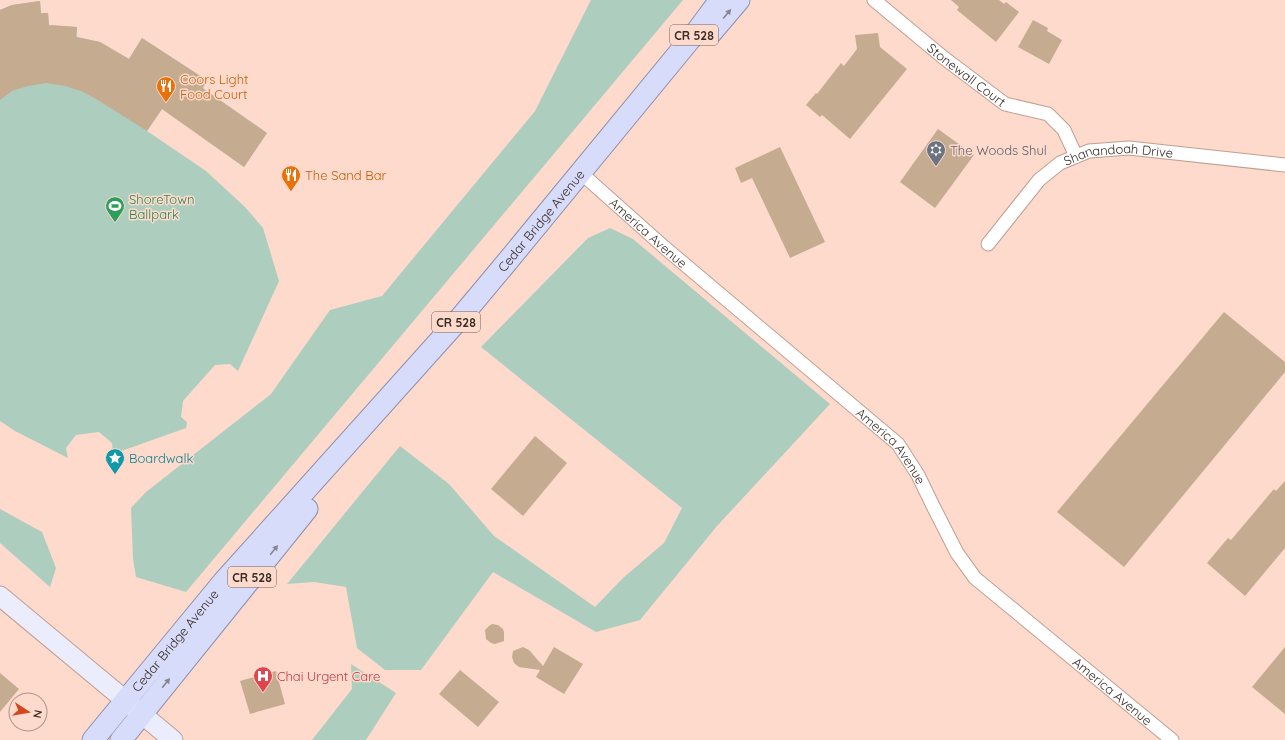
<svg xmlns="http://www.w3.org/2000/svg" width="1285" height="740" viewBox="0 0 1285 740" font-family="Quicksand,sans-serif">
  <style>
    .green { fill: #adcebe }
    .building { fill: #c5ac90 }
    .lines { fill: none; stroke-linecap: round; stroke-linejoin: round }
    .minor-casing { stroke: #c19f92; stroke-width: 15 }
    .secondary-casing { stroke: #c19f92; stroke-width: 21 }
    .primary-casing { stroke: #8e8fad; stroke-width: 23 }
    .minor { stroke: #fff; stroke-width: 13 }
    .secondary { stroke: #ebedfc; stroke-width: 19 }
    .primary { stroke: #d7dcfa; stroke-width: 21 }
    .oneway { fill: #888490 }
    .labels { text-anchor: middle; dominant-baseline: central; stroke-width: 3; stroke-linejoin: round; paint-order: stroke }
    .shield { fill: #fddacc; stroke: #746058; stroke-width: 1 }
    .shield-label { font-size: 12px; font-weight: bold; fill: #392c26 }
    .street-label { font-size: 13px; fill: #392c26; stroke: #fddacc }
    .food-label { font-size: 13px; fill: #c56008; stroke: #fddacc; text-anchor: start }
    .worship-label { font-size: 13px; fill: #5b616d; stroke: #fddacc; text-anchor: start }
    .leisure-label { font-size: 13px; fill: #27864d; stroke: #fddacc; text-anchor: start }
    .culture-label { font-size: 13px; fill: #0d838f; stroke: #fddacc; text-anchor: start }
    .health-label { font-size: 13px; fill: #be3a42; stroke: #fddacc; text-anchor: start }
  </style>
  <rect width="100%" height="100%" fill="#fddacc"/>
  <path class="green" d="M591 0H683L186 592 136 577 133 559 131 508 146 492 271 394 330 310 382 296 535 111Z
    M40 1 41 13H48L49 25 77 27V37L100 42 129 59 142 38 208 81 203 88 267 133 244 167 162 109 147 131 206 171 245 207 263 228 279 281 238 371 230 364 215 365 183 401 181 417 187 422 186 428 113 454 112 443 99 432 76 435 66 448 68 458 15 431 0 421V10L12 5Z
    M610 228 633 239 830 404 717 526 640 620 596 632 493 572 421 670H385L357 648 346 587 314 582 287 584 400 446 449 484 494 536 595 607 623 578 664 543 682 508 481 347 588 238Z
    M0 509 42 532 56 568 50 587 0 543Z
    M351 664 396 693 366 740H312L352 689Z"/>
  <path class="building" d="M951 0H999L1004 4 1006 2 1019 12 996 42 957 10 959 7Z
    M40 1 41 13H48L49 25 77 27 76 37 100 42 129 59 142 38 208 81 202 88 267 133 244 167 162 109 147 131 96 99 81 91 65 86 46 83 28 86 12 91 0 100V10L12 5Z
    M1033 20 1048 28 1047 31 1062 40 1049 64 1018 47Z
    M878 33 880 47 907 69 850 139 822 115 820 117 806 105 816 93 817 94 841 63 844 66 857 49 855 35Z
    M938 129 974 155 935 208 900 182Z
    M780 147 825 242 790 258 752 178 741 183 735 168Z
    M1224 312 1285 362V372L1124 567 1057 512Z
    M535 436 567 463 523 516 491 489Z
    M1285 481V548L1245 596 1207 563 1228 538 1231 540 1274 489 1276 491Z
    M492 624 498 625 503 629 504 632V641L495 644 491 643 486 639 485 630 489 626Z
    M523 647 529 650 543 666 554 647 583 664 564 694 536 677 540 670 519 667 514 663 512 657 513 651Z
    M1285 647V714L1252 687Z
    M460 670 499 702 478 727 439 694Z
    M276 671 285 704 250 714 240 681Z
    M0 673 19 689 0 712Z"/>
  <g class="lines">
    <g class="minor-casing">
      <g id="minor">
        <path id="s1" d="M874 0 944 58 1005 104 1048 114 1064 130 1076 156"/>
        <path id="s2" d="M581 173 664 247 898 444 918 475 933 506 957 553 975 578 1172 740"/>
        <path id="s3" d="M988 244 1039 180 1060 163 1089 151 1129 148 1285 165"/>
      </g>
    </g>
    <g class="secondary-casing">
      <path id="secondary" d="M0 596 173 740"/>
    </g>
    <g class="primary-casing">
      <g id="primary">
        <path d="M711 33 739 0"/>
        <path id="s4" d="M93 740 224 581 461 317 502 268 697 31 720 0"/>
        <path d="M121 740 307 509"/>
      </g>
    </g>
    <use href="#minor" class="minor"/>
    <use href="#secondary" class="secondary"/>
    <use href="#primary" class="primary"/>
  </g>
  <defs><path id="oneway-solid" d="M-6-.8H1V-3.2L6.5 0L1 3.2V.8H-6Z"/></defs>
  <g class="oneway">
    <use href="#oneway-solid" transform="translate(727 14) rotate(-50)"/>
    <use href="#oneway-solid" transform="translate(274 550) rotate(-51)"/>
    <use href="#oneway-solid" transform="translate(166 683) rotate(-51)"/>
  </g>
  <defs>
    <g id="restaurant-pin" transform="scale(1)"><path d="M0 17L-7.5 6A9.5 9.5 0 1 1 7.5 6Z" fill="#e8710a" stroke="#fddacc"/><path d="M-5-6h1v4h1v-4h1v4h1v-4h1v5L-1.5 .5V6h-2V.5L-5-1ZM5-6V6H3V1.5H1.5Q1.5-4 5-6Z" fill="#fff"/></g>
    <g id="synagogue-pin" transform="scale(1)"><path d="M0 17L-7.5 6A9.5 9.5 0 1 1 7.5 6Z" fill="#6b7280" stroke="#fddacc"/><path d="M0-6.5L5.6 3.2H-5.6ZM0 6.5L5.6-3.2H-5.6Z" fill="#fff"/></g>
    <g id="stadium-pin" transform="scale(1)"><path d="M0 17L-7.5 6A9.5 9.5 0 1 1 7.5 6Z" fill="#2e9e5b" stroke="#fddacc"/><path d="M0-5a6.5 5 0 1 0 0 10a6.5 5 0 1 0 0-10ZM-3.5-1.8h7v3.6h-7Z" fill="#fff"/></g>
    <g id="sight-pin" transform="scale(1)"><path d="M0 17L-7.5 6A9.5 9.5 0 1 1 7.5 6Z" fill="#0f9aa8" stroke="#fddacc"/><path d="M0-6L1.8-2.2L6-1.7L2.9 1.2L3.7 5.4L0 3.3L-3.7 5.4L-2.9 1.2L-6-1.7L-1.8-2.2Z" fill="#fff"/></g>
    <g id="hospital-pin" transform="scale(1)"><path d="M0 17L-7.5 6A9.5 9.5 0 1 1 7.5 6Z" fill="#e0444e" stroke="#fddacc"/><path d="M-5-5h3v3.5h4V-5h3V5h-3V1.5h-4V5h-3Z" fill="#fff"/></g>
  </defs>
  <g fill-rule="evenodd">
    <use href="#restaurant-pin" x="166" y="86"/>
    <use href="#synagogue-pin" x="936" y="150"/>
    <use href="#restaurant-pin" x="291" y="175"/>
    <use href="#stadium-pin" x="115" y="206"/>
    <use href="#sight-pin" x="115" y="458"/>
    <use href="#hospital-pin" x="263" y="676"/>
  </g>
  <g class="labels">
    <g class="shield">
      <rect x="670" y="25" width="48" height="20" rx="3"/>
      <rect x="432" y="312" width="48" height="20" rx="3"/>
      <rect x="228" y="567" width="48" height="20" rx="3"/>
    </g>
    <g class="shield-label">
      <text x="694" y="35">CR 528</text>
      <text x="456" y="322">CR 528</text>
      <text x="252" y="577">CR 528</text>
    </g>
    <g class="street-label">
      <text stroke="none"><textPath href="#s1" startOffset="119">Stonewall Court</textPath></text>
      <text stroke="none"><textPath href="#s3" startOffset="169">Shanandoah Drive</textPath></text>
      <text stroke="none"><textPath href="#s4" startOffset="686">Cedar Bridge Avenue</textPath></text>
      <text stroke="none"><textPath href="#s2" startOffset="90">America Avenue</textPath></text>
      <text stroke="none"><textPath href="#s2" startOffset="414">America Avenue</textPath></text>
      <text stroke="none"><textPath href="#s4" startOffset="129">Cedar Bridge Avenue</textPath></text>
      <text stroke="none"><textPath href="#s2" startOffset="750">America Avenue</textPath></text>
    </g>
    <g class="food-label">
      <text x="180" y="79">Coors Light<tspan x="180" dy="15">Food Court</tspan></text>
      <text x="305" y="175">The Sand Bar</text>
    </g>
    <g class="worship-label">
      <text x="950" y="150">The Woods Shul</text>
    </g>
    <g class="leisure-label">
      <text x="129" y="199">ShoreTown<tspan x="129" dy="15">Ballpark</tspan></text>
    </g>
    <g class="culture-label">
      <text x="129" y="458">Boardwalk</text>
    </g>
    <g class="health-label">
      <text x="277" y="676">Chai Urgent Care</text>
    </g>
  </g>
  <g transform="translate(28 712) rotate(102)"><circle r="19" fill="#fddacc" stroke="#af948a"/>
  <path d="M0-3L7 15L0 10L-7 15Z" fill="#d14821"/>
  <text y="-6" font-size="11" font-weight="bold" text-anchor="middle" fill="#392c26">N</text>
  </g>
</svg>
